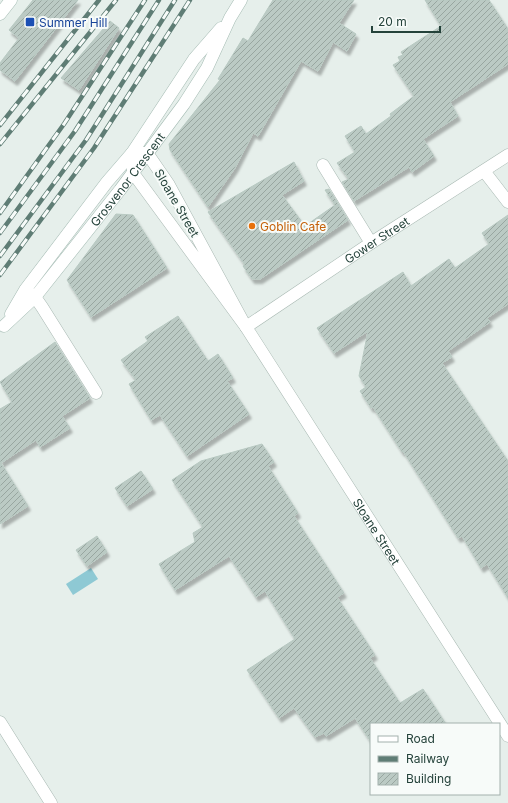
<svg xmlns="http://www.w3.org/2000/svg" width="508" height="803" viewBox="0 0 508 803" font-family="Inter,sans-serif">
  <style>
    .water { fill: #8ec9d4 }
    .building { fill: url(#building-hatch); stroke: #b8c9c2; filter: url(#shadow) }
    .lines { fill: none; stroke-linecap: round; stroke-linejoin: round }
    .lane-casing { stroke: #a8b8b2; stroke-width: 13 }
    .street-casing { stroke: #a8b8b2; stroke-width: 13 }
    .secondary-casing { stroke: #a4bbb3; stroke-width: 13 }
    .lane { stroke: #fff; stroke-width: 12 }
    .street { stroke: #fff; stroke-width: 12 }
    .secondary { stroke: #fff; stroke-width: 12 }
    .rail-casing { stroke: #5f7d75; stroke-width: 4.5 }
    .rail { stroke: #f7fbf9; stroke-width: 3; stroke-dasharray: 9; stroke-linecap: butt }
    .transit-dot { fill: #1a4fb4; stroke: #f7fbf9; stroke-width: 1.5 }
    .food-dot { fill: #e8710a; stroke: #f7fbf9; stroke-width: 1.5 }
    .labels { text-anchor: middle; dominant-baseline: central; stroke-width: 4; stroke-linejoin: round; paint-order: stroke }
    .transit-label { font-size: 12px; fill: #164399; stroke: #f7fbf9; text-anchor: start }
    .street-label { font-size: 12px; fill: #24423a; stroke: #f7fbf9 }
    .food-label { font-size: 12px; fill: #c56008; stroke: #f7fbf9; text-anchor: start }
  </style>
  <defs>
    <pattern id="building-hatch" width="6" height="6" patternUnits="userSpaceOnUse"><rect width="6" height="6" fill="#bbcac4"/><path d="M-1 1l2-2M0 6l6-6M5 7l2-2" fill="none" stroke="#98a6a0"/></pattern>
    <filter id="shadow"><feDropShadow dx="2.5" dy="4.5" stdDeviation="1" flood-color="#0004"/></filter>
  </defs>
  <rect width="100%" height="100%" fill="#e6efeb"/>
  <path class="water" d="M91 568 98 579 73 595 66 584Z"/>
  <path class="building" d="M33 0H78L15 81 0 70V63L19 38 9 30Z
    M273 0H354L339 23 356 34 347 51 333 42 318 71 301 61 258 136 253 133 235 168 208 207 170 150 169 144 220 80 218 79 243 38 248 41Z
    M425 0H489L508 29V64L450 102 458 116 423 139 434 156 412 172 409 167 354 201 342 182 349 179 337 163 355 152 345 136 361 126 366 134 391 116 390 114 414 96 393 65 400 61 398 57 403 55 401 52 441 26Z
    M110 21 119 28 79 90 61 78Z
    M294 162 304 181 282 195 305 226 335 205 325 190 329 189 348 220 260 279H252L243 266 245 265 208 212Z
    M116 214 133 215 167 268 91 317 67 280Z
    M508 215V304L487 318 490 322 448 351 452 357 442 363 508 461V598L487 564 481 568 462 536 458 538 403 451 402 452 373 407 371 408 360 391 366 387 359 376 368 331 334 353 317 328 403 272 411 286 449 259 455 268 489 244 482 233Z
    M178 316 208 361 218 354 233 378 227 381 249 414 187 456 160 415 151 420 129 384 136 380 121 360 148 341 145 337Z
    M55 342 90 398 62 416 70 428 40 447 36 440 1 463 28 506 0 524V409L12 402 0 382Z
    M262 444 274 462 268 466 298 513 294 516 344 593 337 597 375 655 370 658 400 703 423 689 446 724H371V742L355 718 326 736 324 733 315 737 294 708 279 718 247 670 295 639 265 591 256 597 229 556 175 590 159 564 195 542 193 533 203 527 172 480 201 461Z
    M141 471 153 489 127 506 115 488Z
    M97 536 107 552 87 566 76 550Z"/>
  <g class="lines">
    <g class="lane-casing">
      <path id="lane" d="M323 165 371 243
        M484 171 508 202
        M27 291 35 297 42 307 96 393"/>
    </g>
    <g class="street-casing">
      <g id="street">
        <path id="s1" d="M246 327 169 185 147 153H132L133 173 246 327 508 736"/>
        <path id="s2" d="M246 327 371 243 508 155"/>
        <path d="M0 722 51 803"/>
      </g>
    </g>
    <g class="secondary-casing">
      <g id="secondary">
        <path d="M0 14 11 0"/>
        <path d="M11 314 25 290 107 182 132 153 194 59 221 28"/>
        <path id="s3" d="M4 326 35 297 120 190 184 104 207 68 230 18 241 0"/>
      </g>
    </g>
    <use href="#lane" class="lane"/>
    <use href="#street" class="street"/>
    <use href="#secondary" class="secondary"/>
    <g class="rail-casing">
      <path id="rail" d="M0 125 99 0
        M0 144 116 0
        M0 213 64 124 145 0
        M0 233 75 131 159 0
        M0 256 86 140 175 0
        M0 275 94 148 190 0"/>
    </g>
    <use href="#rail" class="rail"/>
  </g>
  <rect class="transit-dot" x="25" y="17" width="10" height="10" rx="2"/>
  <circle class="food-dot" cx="252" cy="226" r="4"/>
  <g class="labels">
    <g class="transit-label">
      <text x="39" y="22">Summer Hill</text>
    </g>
    <g class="street-label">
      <text stroke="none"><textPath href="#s3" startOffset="192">Grosvenor Crescent</textPath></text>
      <text transform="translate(177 203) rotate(60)">Sloane Street</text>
      <text stroke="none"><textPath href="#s2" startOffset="157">Gower Street</textPath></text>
      <text stroke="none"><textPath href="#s1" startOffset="669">Sloane Street</textPath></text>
    </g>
    <g class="food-label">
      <text x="260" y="226">Goblin Cafe</text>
    </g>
  </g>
  <rect x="370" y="723" width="130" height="72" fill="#f7fbf9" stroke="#a3b1ad"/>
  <rect x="378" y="736" width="20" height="6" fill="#ffffff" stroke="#a3b1ad"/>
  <text x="406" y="743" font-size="12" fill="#24423a">Road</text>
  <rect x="378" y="756" width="20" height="6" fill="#5f7d75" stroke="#a3b1ad"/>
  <text x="406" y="763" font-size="12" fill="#24423a">Railway</text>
  <rect x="378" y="773" width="20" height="12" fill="url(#building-hatch)" stroke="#a3b1ad"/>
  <text x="406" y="783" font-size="12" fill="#24423a">Building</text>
  <path d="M372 26v6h68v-6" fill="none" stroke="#24423a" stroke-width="2"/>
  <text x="378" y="26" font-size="12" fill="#24423a" stroke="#f7fbf9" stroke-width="3" paint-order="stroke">20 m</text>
</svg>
